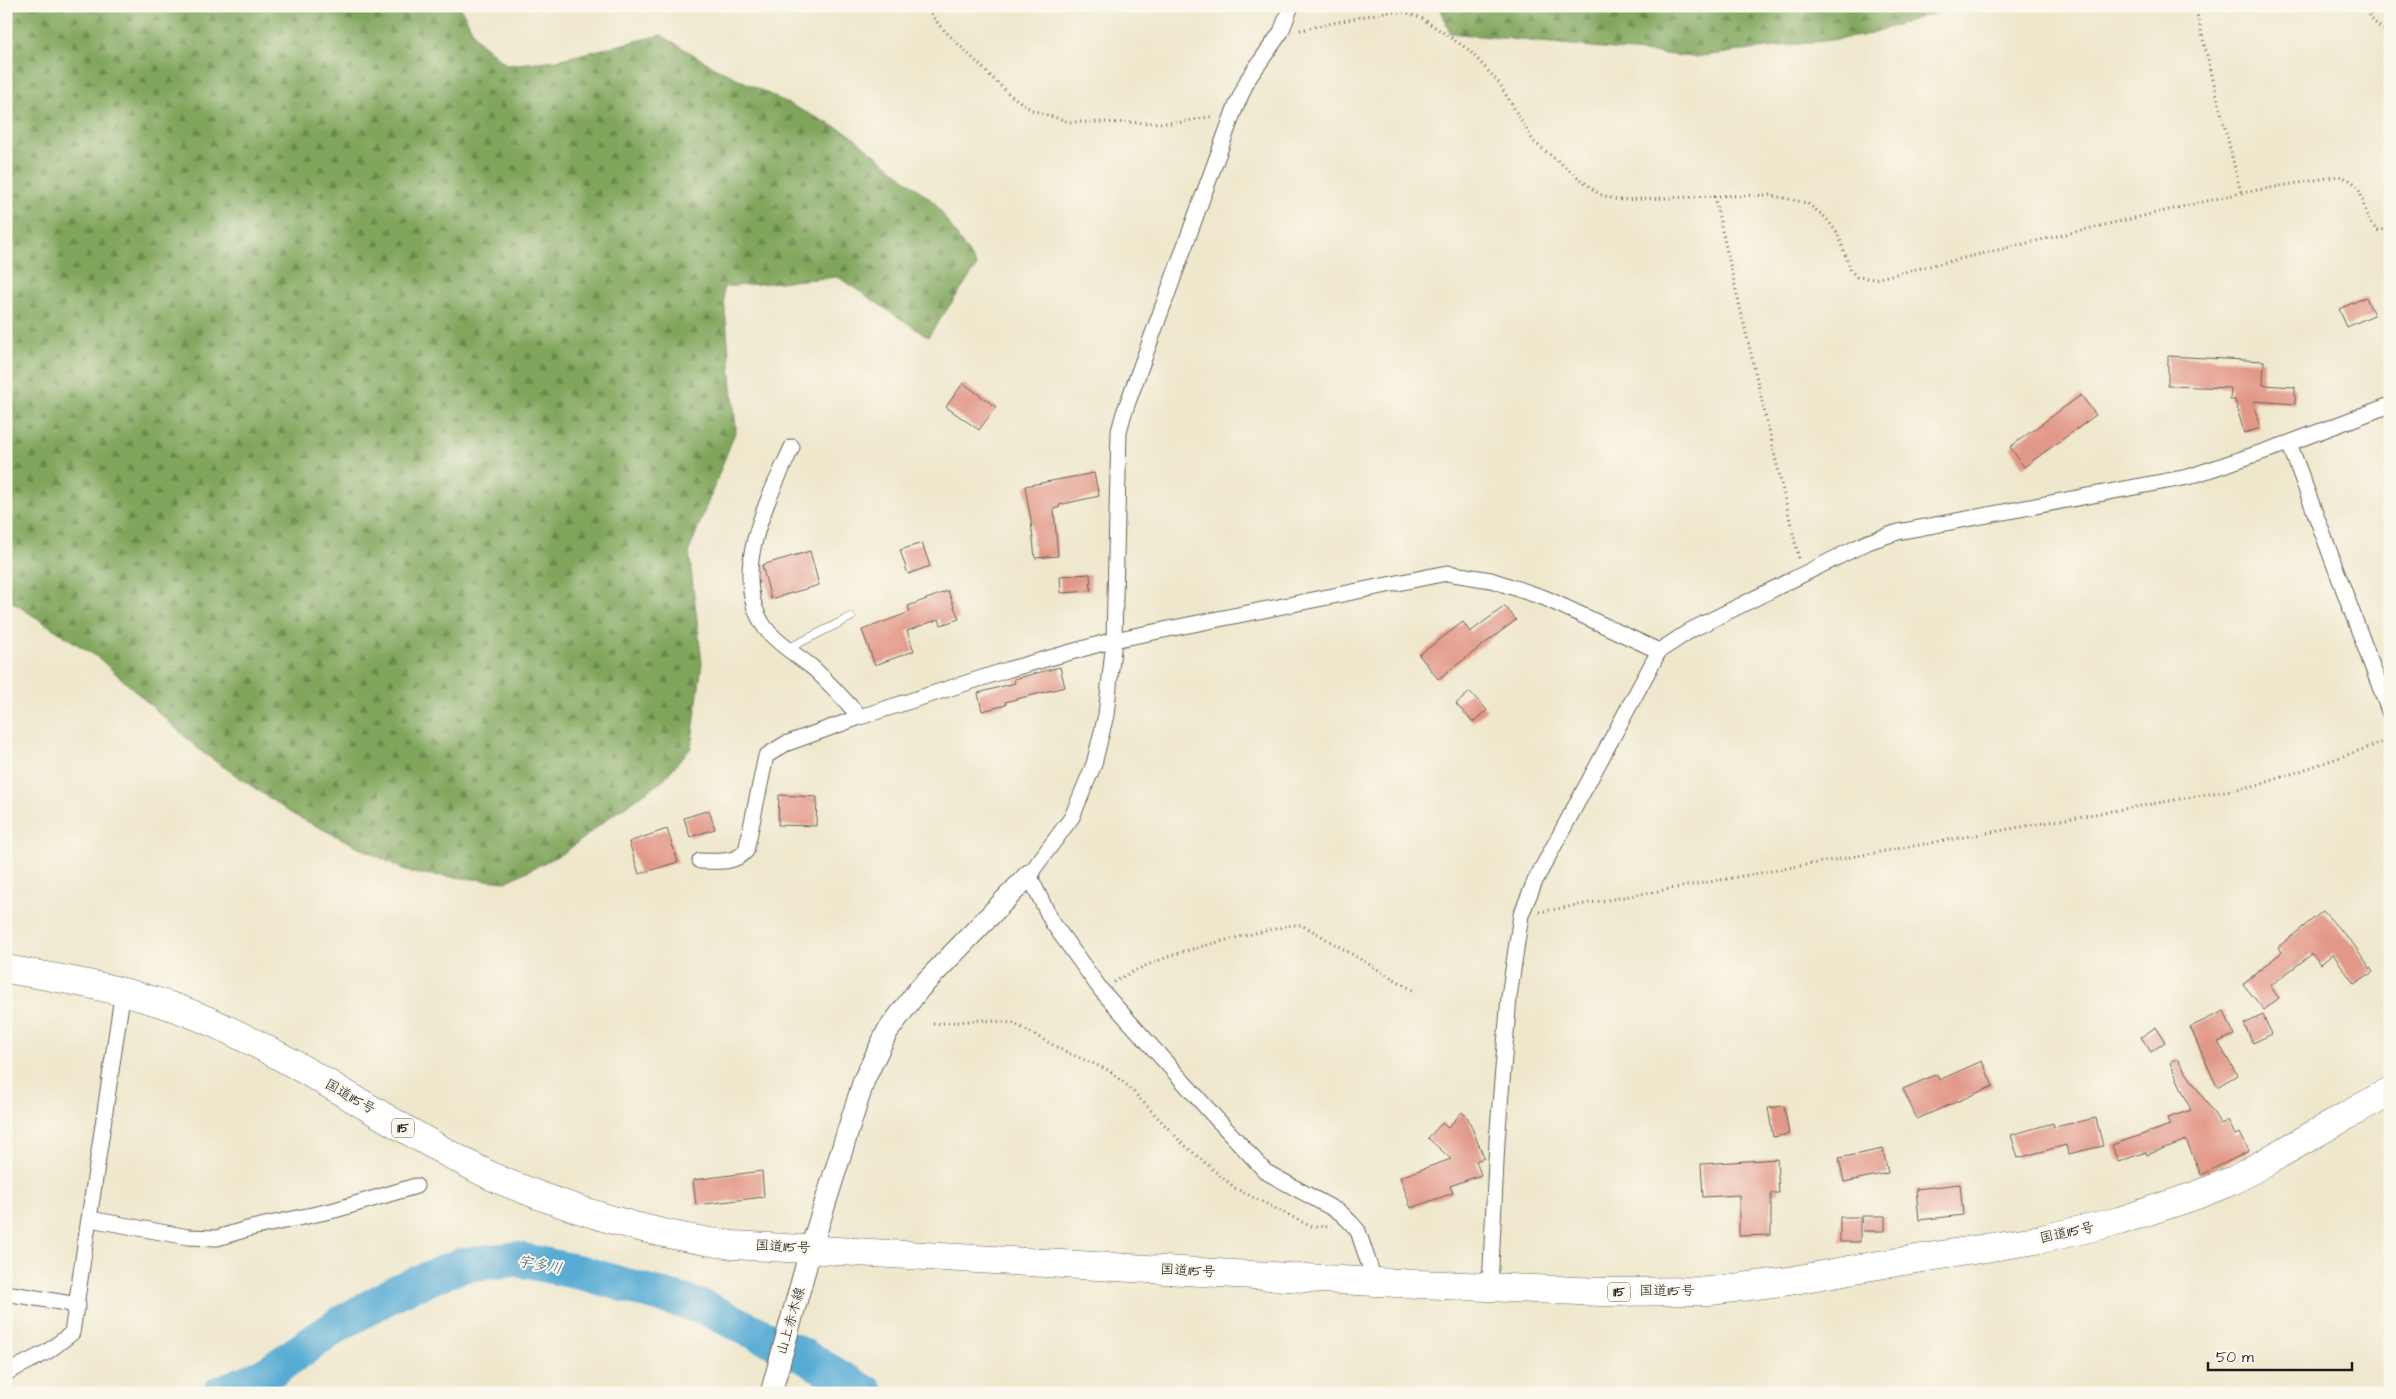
<svg xmlns="http://www.w3.org/2000/svg" width="2396" height="1399" viewBox="0 0 2396 1399" font-family="'Architects Daughter','Klee One',sans-serif">
  <style>
    .forest { fill: url(#forest-firs); stroke: #4e613c }
    .lines { fill: none; stroke-linecap: round; stroke-linejoin: round }
    .river { stroke: #58acd4; stroke-width: 35 }
    .building { fill: #e29888 }
    .lane-casing { stroke: #66635a; stroke-width: 9 }
    .street-casing { stroke: #66635a; stroke-width: 17 }
    .secondary-casing { stroke: #66635a; stroke-width: 23 }
    .highway-casing { stroke: #66635a; stroke-width: 29 }
    .path { stroke: #66635a; stroke-width: 3; stroke-dasharray: 1 4; stroke-linecap: butt }
    .lane { stroke: #fff; stroke-width: 8 }
    .street { stroke: #fff; stroke-width: 15 }
    .secondary { stroke: #fff; stroke-width: 21 }
    .highway { stroke: #fff; stroke-width: 28 }
    .labels { text-anchor: middle; dominant-baseline: central; stroke-width: 4; stroke-linejoin: round; paint-order: stroke }
    .shield { fill: #fbf7ec; stroke: #5f5e5a; stroke-width: 1 }
    .shield-label { font-size: 12px; font-weight: bold; fill: #1c1c1c }
    .street-label { font-size: 14px; fill: #1c1c1c; stroke: #fbf7ec }
    .water-label { font-size: 15px; font-style: italic; fill: #375d6f; stroke: #fbf7ec }
  </style>
  <defs>
    <pattern id="forest-firs" width="22" height="20" patternUnits="userSpaceOnUse" patternTransform="scale(1.25)"><rect width="22" height="20" fill="#80a65c"/><path d="M5 1l3.5 6h-7zM16 11l3.5 6h-7z" fill="#68864b"/></pattern>
  </defs>
  <rect width="100%" height="100%" fill="#fbf7ec"/>
  <filter id="ink" filterUnits="userSpaceOnUse"><feTurbulence type="fractalNoise" baseFrequency=".02" numOctaves="2"/><feDisplacementMap in="SourceGraphic" scale="10" xChannelSelector="R" yChannelSelector="G"/><feConvolveMatrix kernelMatrix="1 2 1 2 8 2 1 2 1" color-interpolation-filters="sRGB"/></filter>
  <filter id="wash" filterUnits="userSpaceOnUse"><feTurbulence type="fractalNoise" baseFrequency=".0096" numOctaves="4" result="noise"/><feDisplacementMap in="SourceGraphic" scale="20" xChannelSelector="R" yChannelSelector="G"/><feGaussianBlur stdDeviation="1.12" result="paint"/><feColorMatrix in="noise" values="0 0 0 0 0 0 0 0 0 0 0 0 0 0 0 0 0 1.4 0 .05"/><feComposite in="paint" operator="in"/></filter>
  <g filter="url(#wash)">
    <rect width="100%" height="100%" fill="#efe8cd"/>
    <path class="forest" d="M6 6H460L477 40 507 65 557 60 661 35 716 68 848 133 935 203 977 266 928 337 838 277 723 287 736 430 689 551 702 663 691 748 661 782 611 816 567 851 506 882 411 873 294 815 202 752 100 659 6 598Z
      M1440 6H1956L1862 36 1694 57 1450 33Z"/>
    <g class="lines">
      <path class="river" d="M220 1393 265 1375 338 1325 400 1290 462 1265 516 1259 583 1273 705 1308 802 1355 867 1393"/>
    </g>
    <g id="blocks">
      <path class="building" d="M2366 297 2374 315 2347 327 2339 309Z
        M2168 356 2264 361 2263 385 2295 387V404L2253 401 2260 428 2244 433 2235 400H2230L2231 388 2168 386Z
        M963 383 996 407 979 430 946 407Z
        M2081 395 2096 415 2024 467 2010 447Z
        M1094 473 1099 496 1059 505 1060 507 1054 509 1058 556 1035 558 1031 521 1025 486Z
        M922 543 930 566 908 574 900 550Z
        M810 551 819 585 771 599 762 565Z
        M1090 574 1091 591 1061 593 1060 576Z
        M948 591 959 619 941 625 939 619 907 631 914 651 875 665 862 630 910 612 908 606Z
        M1505 606 1516 620 1438 679 1419 655 1463 622 1470 632Z
        M1060 667 1065 687 1005 702 1006 705 982 711 978 693 1015 683 1014 679Z
        M1470 692 1487 710 1473 722 1456 704Z
        M779 795 817 797 816 826 778 825Z
        M709 810 715 829 690 837 684 818Z
        M667 829 678 862 639 874 629 842Z
        M2323 911 2354 945 2373 972 2354 984 2333 954 2321 964 2312 954 2270 986 2279 998 2264 1010 2243 984 2282 952 2278 947Z
        M2224 1011 2234 1035 2218 1042 2237 1075 2217 1087 2190 1027Z
        M2263 1015 2272 1034 2253 1043 2244 1024Z
        M2156 1027 2165 1042 2151 1052 2141 1037Z
        M2177 1059 2221 1124 2228 1120 2235 1135 2240 1133 2249 1151 2201 1175 2186 1140 2147 1155 2146 1152 2118 1162 2112 1145 2170 1125 2167 1118 2191 1110 2170 1063Z
        M1982 1061 1993 1086 1917 1119 1903 1089 1937 1074 1939 1080Z
        M1784 1106 1789 1134 1773 1137 1768 1108Z
        M1462 1112 1468 1118 1484 1158 1476 1161 1481 1175 1450 1186 1453 1193 1411 1208 1400 1177 1451 1159 1428 1138 1442 1123 1448 1128Z
        M2096 1118 2103 1146 2068 1154 2066 1145 2018 1158 2011 1135 2053 1123 2054 1127Z
        M1883 1149 1888 1173 1844 1182 1839 1158Z
        M1777 1159 1779 1193H1771V1235L1739 1236V1195L1703 1197 1701 1164Z
        M762 1171 764 1197 696 1205 693 1180Z
        M1960 1184 1963 1215 1919 1220 1916 1189Z
        M1862 1216H1885V1231H1863Z
        M1840 1217H1860V1242H1840Z"/>
    </g>
  </g>
  <g filter="url(#ink)">
    <use href="#blocks" fill-opacity="0" stroke="#66635a" stroke-width="1"/>
    <g class="lines">
      <g class="lane-casing">
        <path id="lane" d="M789 648 851 617"/>
      </g>
      <g class="street-casing">
        <path id="street" d="M1291 6 1281 32 1248 79 1234 111 1124 413 1119 431 1114 640 1106 715 1094 764 1072 817 1029 875 1052 922 1101 990 1214 1116 1266 1172 1341 1213 1352 1224 1358 1231 1375 1282
          M2289 443 2390 714
          M792 447C768 500 727 575 766 629 778 644 798 656 813 668 830 683 845 701 860 717L1010 669 1114 640 1447 573 1491 580 1545 598 1659 651
          M700 861C717 861 734 864 746 851L766 756 785 744 860 717
          M90 1219 188 1237 217 1238 247 1229 335 1210 416 1186
          M1490 1286 1497 1141 1509 997 1521 915 1535 881 1659 651 1691 630 1868 542 1898 532 2188 477 2289 443 2390 405
          M6 1293 78 1305
          M6 1373 47 1352 72 1333 123 990"/>
      </g>
      <g class="secondary-casing">
        <path id="secondary" d="M771 1393 811 1248 864 1080 887 1032 919 989 1029 875"/>
      </g>
      <g class="highway-casing">
        <path id="highway" d="M6 969C72 980 135 991 197 1016 300 1059 391 1127 491 1176 505 1183 521 1188 535 1194 599 1218 665 1237 733 1245L1375 1282 1601 1292 1710 1291 1789 1281 1866 1267 2042 1239 2119 1221 2197 1195 2234 1180 2390 1091"/>
      </g>
      <path class="path" d="M925 6 940 26 1010 95 1032 110 1069 122 1177 123 1214 116
        M2195 6 2241 193
        M2365 6 2373 21 2390 36
        M1300 30 1385 12H1404L1420 17 1469 50 1499 83 1534 142 1599 194 1617 200 1714 196 1799 559
        M1714 196 1769 195 1807 203 1826 218 1838 234 1851 271 1857 277 1874 279 2241 193 2338 176C2371 182 2356 213 2378 231L2390 228
        M1539 912 2259 785 2390 740
        M1114 982C1167 950 1232 939 1292 925H1301L1311 930 1416 992
        M933 1024 982 1020 1013 1023 1064 1051 1108 1070 1128 1086 1182 1143 1235 1188 1310 1226 1331 1227"/>
      <use href="#lane" class="lane"/>
      <use href="#street" class="street"/>
      <use href="#secondary" class="secondary"/>
      <use href="#highway" class="highway"/>
    </g>
  </g>
  <g class="labels">
    <g class="shield">
      <rect x="392" y="1118.5" width="22" height="19" rx="4"/>
      <rect x="1608" y="1282.5" width="22" height="19" rx="4"/>
    </g>
    <g class="shield-label">
      <text x="403" y="1128">115</text>
      <text x="1619" y="1292">115</text>
    </g>
    <g class="street-label">
      <text transform="translate(350 1097) rotate(30)">国道115号</text>
      <text transform="translate(2067 1233) rotate(-12)">国道115号</text>
      <text transform="translate(783 1247) rotate(3)">国道115号</text>
      <text transform="translate(1188 1271) rotate(3)">国道115号</text>
      <text x="1667" y="1291">国道115号</text>
      <text transform="translate(791 1321) rotate(-74)">山上赤木線</text>
    </g>
    <g class="water-label">
      <text transform="translate(540 1265) rotate(10)">宇多川</text>
    </g>
  </g>
  <rect width="2396" height="1399" fill="none" stroke="#fbf7ec" stroke-width="25"/>
  <path d="M2208 1362v8h144v-8" fill="none" stroke="#1c1c1c" stroke-width="2.5"/>
  <text x="2216" y="1362" font-size="15" fill="#1c1c1c" stroke="#fbf7ec" stroke-width="4" paint-order="stroke">50 m</text>
</svg>
